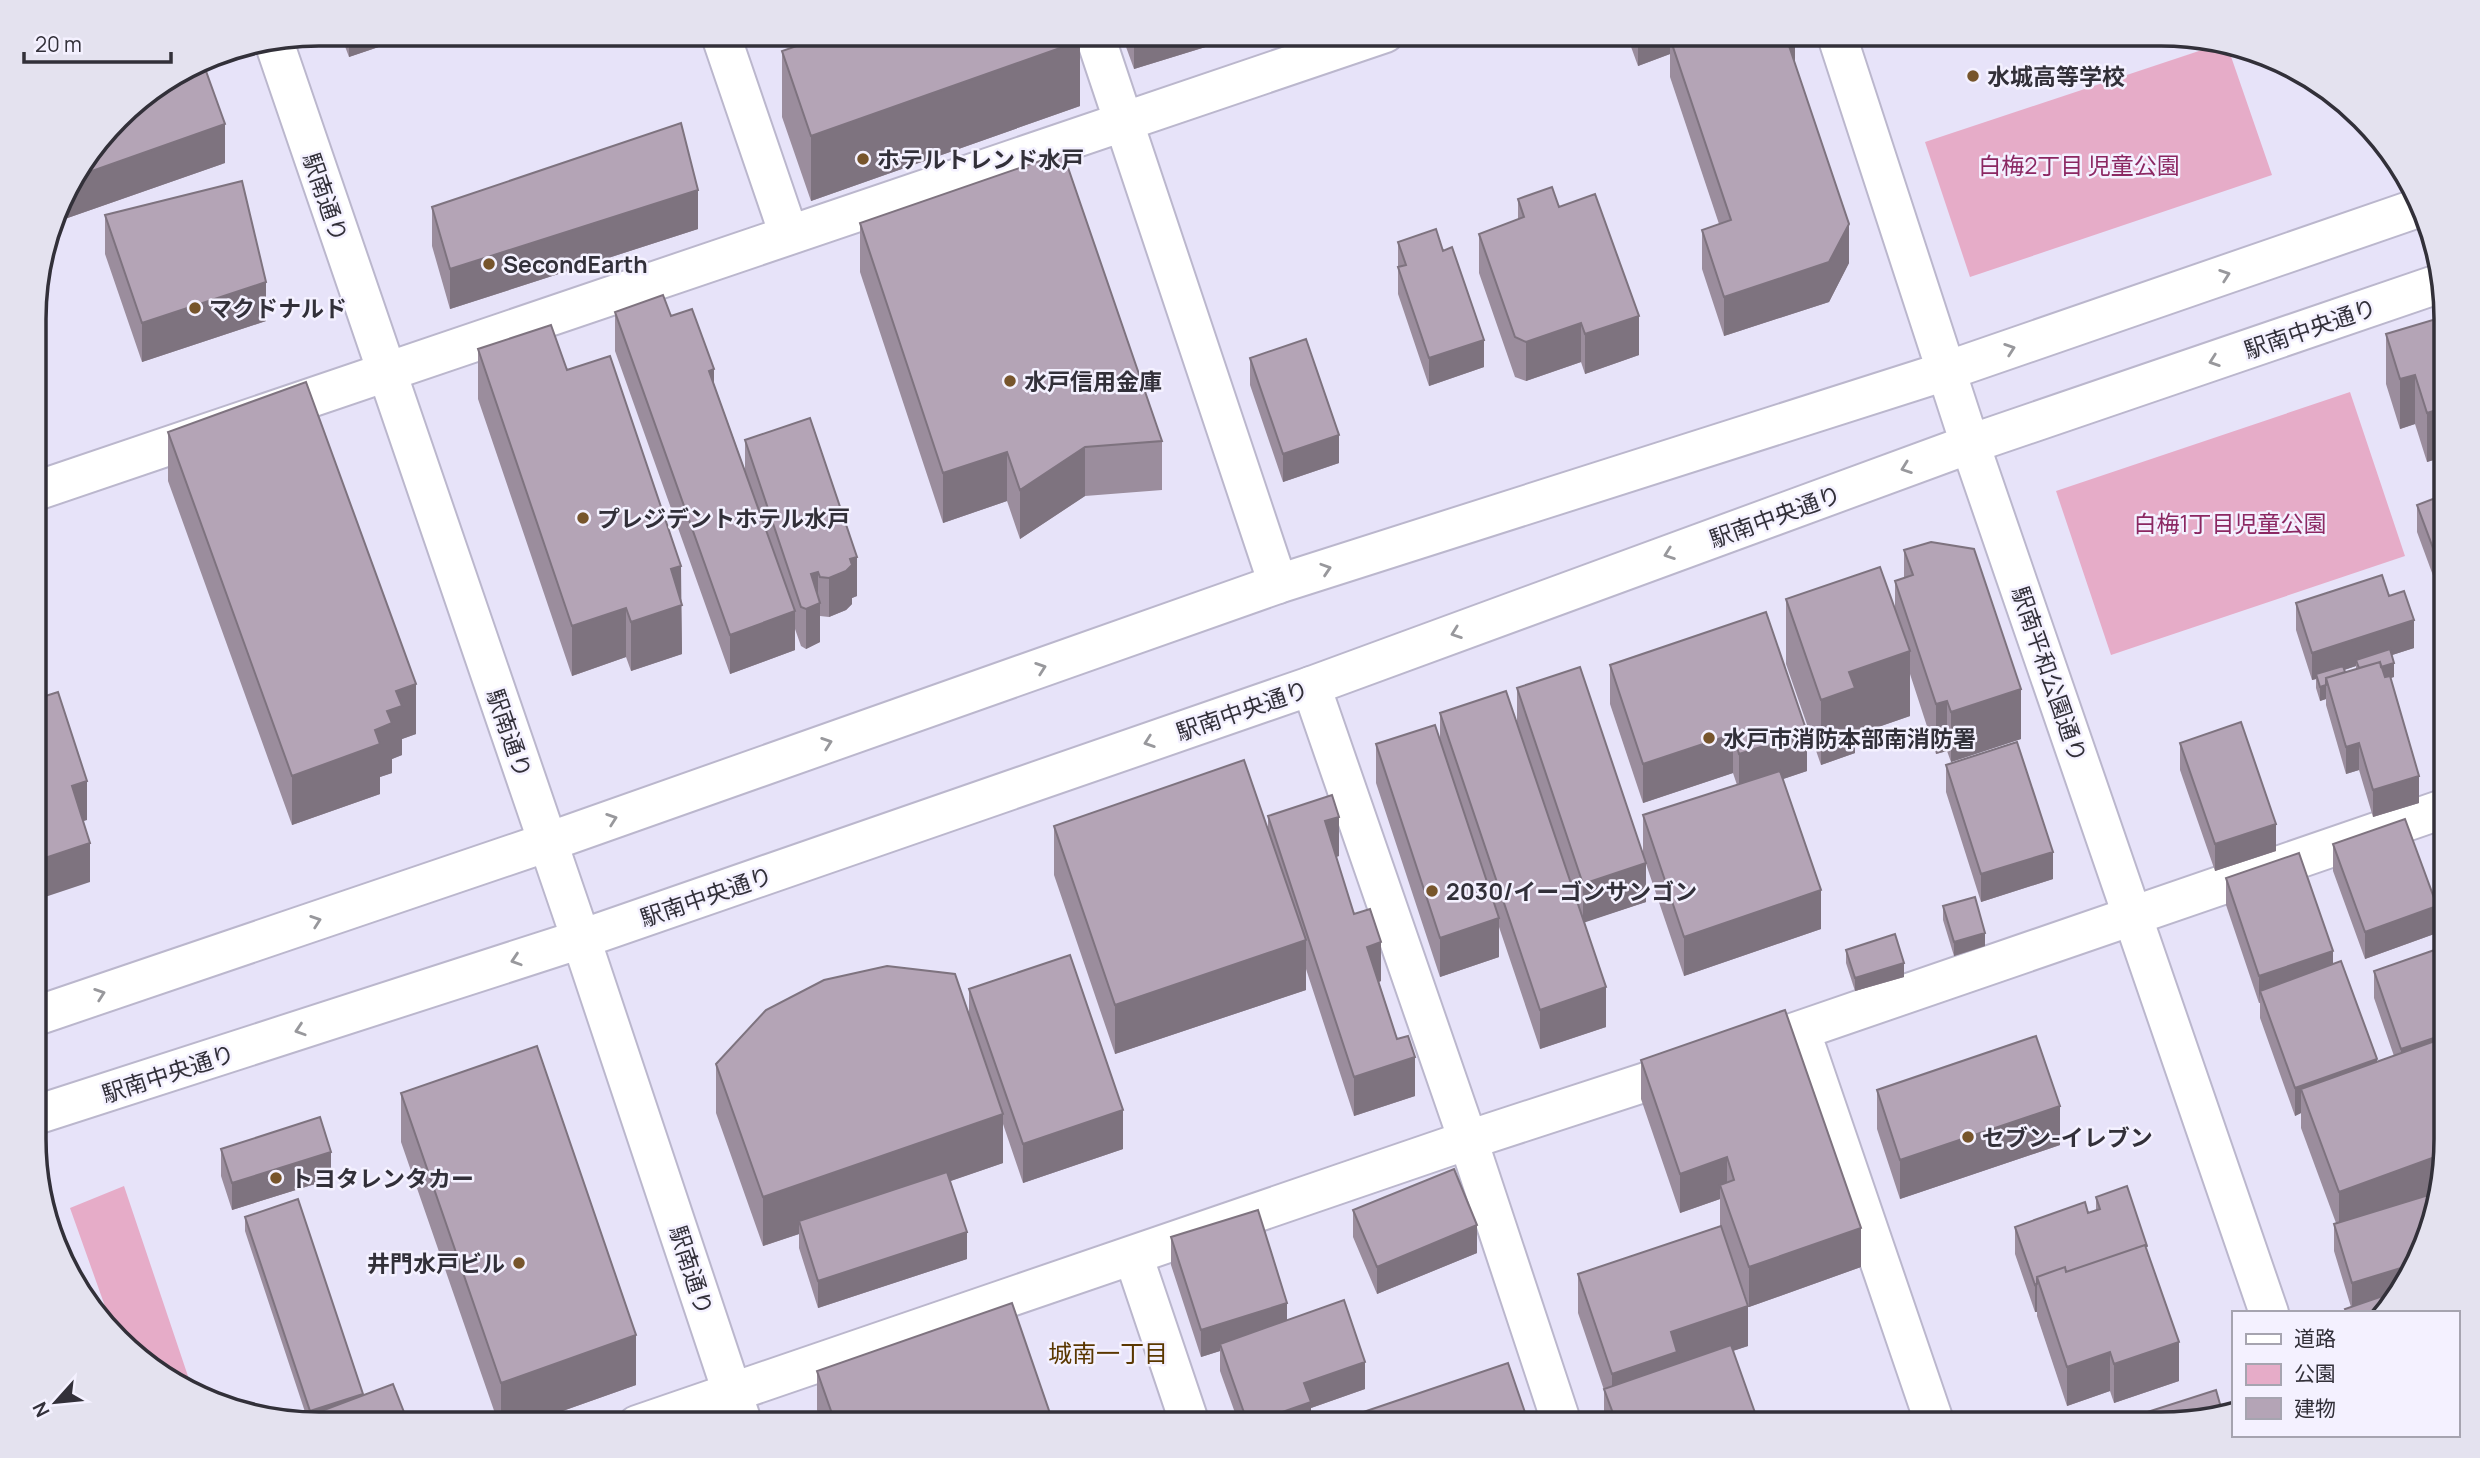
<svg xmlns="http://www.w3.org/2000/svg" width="2480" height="1458" viewBox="0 0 2480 1458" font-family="Manrope,'Noto Sans JP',sans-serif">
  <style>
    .green { fill: #e6acc8 }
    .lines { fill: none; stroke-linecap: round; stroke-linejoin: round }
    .minor-casing { stroke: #bbb7cd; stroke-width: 42 }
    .tertiary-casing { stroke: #bbb7cd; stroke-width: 42 }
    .minor { stroke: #fff; stroke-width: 38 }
    .tertiary { stroke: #fff; stroke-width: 38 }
    .wall { fill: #9b8d9d; fill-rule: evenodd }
    .shaded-wall { fill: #7e737f }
    .building { fill: #b4a4b6; stroke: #7e737f; stroke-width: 2 }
    .oneway { stroke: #98989c }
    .poi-dot { fill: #77552c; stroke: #f4f1ff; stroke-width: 2.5 }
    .labels { text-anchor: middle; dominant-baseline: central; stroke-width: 5; stroke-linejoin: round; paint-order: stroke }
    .poi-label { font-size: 23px; font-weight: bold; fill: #323039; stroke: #f4f1ff; text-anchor: start }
    .park-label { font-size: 23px; fill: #8b2762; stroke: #f4f1ff }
    .street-label { font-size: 23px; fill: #323039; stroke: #f4f1ff }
    .neighbourhood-label { font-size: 24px; fill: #5a3700; stroke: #f4f1ff }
    .rim { fill: none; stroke: #323039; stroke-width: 3.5 }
  </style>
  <rect width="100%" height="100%" fill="#e7e3f9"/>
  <path class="green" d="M2226 42 2272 175 1970 277 1925 142Z
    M2350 392 2405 556 2111 655 2056 491Z
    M124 1186 194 1394 176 1386 112 1326 70 1208Z"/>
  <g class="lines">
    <g class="minor-casing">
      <path id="minor" d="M720 33 789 235
        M1094 33 1278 584
        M36 491 1385 33
        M1311 686 1468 1140 1562 1424
        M1801 1032 1935 1424
        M1743 1050 2446 808
        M1133 1255 1190 1424
        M637 1425 1468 1140 1689 1068"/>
    </g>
    <g class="tertiary-casing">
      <path id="tertiary" d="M1836 33 1970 444 2269 1313
        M274 42 581 939 743 1425
        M36 1016 548 842 1278 584 1946 371 2418 208
        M36 1115 581 939 1311 686 1970 444 2441 283"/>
    </g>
    <use href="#minor" class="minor"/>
    <use href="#tertiary" class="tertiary"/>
  </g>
  <path class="wall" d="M340 33H420L349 57Z
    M1121 33H1238V37L1134 69Z
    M1626 33H1795V63L1849 263 1829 302 1724 336 1702 269V230L1719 224 1670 77V54L1638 66Z
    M782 51 1080 106 811 201 782 117Z
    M225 163 59 221 57 213 63 192Z
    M1518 199 1559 207 1639 355 1585 374 1581 362 1526 381 1515 377 1479 273V234L1518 219Z
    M432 207 698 229 450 309 432 246Z
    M105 215 266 321 142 362 105 254Z
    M860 223 1162 441V490L1085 496 1020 539 1007 501 943 523 860 272Z
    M1398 242 1484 367 1429 386 1398 294Z
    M615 312 671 316 714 384 745 470V440L857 596 852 598V604L846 610 829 617 820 616V642L806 649 801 646 795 629V650L730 674 615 351Z
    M2446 316V466L2443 457 2427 462 2415 424 2400 429 2386 384V334Z
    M478 349 681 601 682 654 631 671 626 657 572 676 478 399Z
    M1250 358 1339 463 1283 482 1250 385Z
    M168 432 416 734 402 739V755L392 759V773L380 777V794L292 825 168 481Z
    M2446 494 2442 600 2417 532V505Z
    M1904 550 2021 739 1951 762 1947 751 1936 754 1910 674V716L1855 735V753L1821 765 1786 664V599L1895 610V581L1904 578Z
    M2389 596 2414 648 2392 655 2394 677 2390 678 2419 803 2373 817 2359 770 2346 774 2326 705V699L2320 701 2316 688V679L2312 680 2296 630V603ZM2356 666V669L2345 672 2344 670Z
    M1610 665 1807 771 1783 779 1821 929 1684 976 1646 864V902L1584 922 1606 1027 1540 1049 1499 927V957L1440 977 1376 783V744L1440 740V713L1517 726V688L1643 854V815L1737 785 1733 773 1643 803 1610 704Z
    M2180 743 2276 851 2215 871 2180 770Z
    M1946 765 2053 879 1981 902 1946 792Z
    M1268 816 1339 856 1336 857 1354 914 1381 981 1379 982 1415 1096 1354 1116 1306 969V990L1115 1054 1054 875V826L1268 831Z
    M2333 844 2437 933 2365 959 2333 871Z
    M2226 878 2333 964 2377 1062 2394 1056 2374 998V971L2446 946 2385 1313H2345V1309L2351 1307 2334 1251V1224L2336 1223 2301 1128V1113L2295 1116 2260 1018V1003H2259L2226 905Z
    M1943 906 1985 946 1954 956 1943 920Z
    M1846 950 1904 977 1855 991 1846 963Z
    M969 989 1123 1149 1023 1183 1003 1124V1163L950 1181 967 1259 818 1308 799 1248V1234L763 1246 716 1113V1064L969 1017Z
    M1641 1060 1861 1267 1749 1307 1734 1265 1748 1346 1733 1351 1759 1424H1604V1390L1578 1313V1274L1720 1226V1199L1680 1213 1641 1099Z
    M1877 1090 2060 1145 1900 1199 1877 1129Z
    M401 1093 636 1385 523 1425H499L401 1142Z
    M221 1149 331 1179 232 1210 221 1176Z
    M2096 1197 2147 1250 2179 1381 2114 1403 2110 1391 2067 1406 2037 1316V1312H2035L2015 1254V1227L2096 1211Z
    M1353 1210 1477 1253 1377 1294 1353 1237Z
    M245 1217 363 1396 409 1425H318L316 1423 309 1424 245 1231Z
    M1171 1237 1287 1320 1365 1389 1311 1408V1424H1239L1220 1371V1351L1201 1357 1171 1265Z
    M817 1371 1054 1425H823L817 1410Z"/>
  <path class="shaded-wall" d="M349 33H420L349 57Z
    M1163 33H1238V37L1134 69V42Z
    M1652 33H1729L1670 38V54L1638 66V38Z
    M1795 34V73L1786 37Z
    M1080 41V106L811 201V136Z
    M225 124V163L59 221V204L63 192 75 177Z
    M698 190V229L450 309V269Z
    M1849 224V263L1829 302 1724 336V297Z
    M266 282V321L142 362V323Z
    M1639 316V355L1585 374V334Z
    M1581 323V362L1526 381V342Z
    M1484 340V367L1429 386V358Z
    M714 369V409L709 371Z
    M2415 375V424L2400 429V379Z
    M2443 408V457L2427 462V413Z
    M42 433V460L36 462V435Z
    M1339 435V463L1283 482V454Z
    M1085 447V496L1020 539V490Z
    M1007 452V501L943 523V473Z
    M857 557V596L852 598V604L846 610 829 617V578L850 559Z
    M681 566 682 654 631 671V622L671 569Z
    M2446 571V598L2442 600V572Z
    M818 572V604L820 603V642L806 649V609L811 574Z
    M626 608V657L572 676V626Z
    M795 611V650L730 674V635Z
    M2414 620V648L2358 666 2356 660V666L2317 679 2316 674V679L2312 680V653Z
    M1910 651V716L1855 735V753L1821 765V700L1849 672Z
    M2394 663V677L2360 687V673Z
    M416 684V734L402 739V755L392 759V773L380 777V794L292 825V776L375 730 387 711 396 691Z
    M2326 685V699L2320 701V687Z
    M2021 689V739L1951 762V712Z
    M1947 701V751L1936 754V704Z
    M1807 732V771L1739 794V754Z
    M1733 734V773L1643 803V764Z
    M2359 743V770L2346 774V747Z
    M2419 776V803L2373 817V790Z
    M87 781V820L72 825V786Z
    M1339 817V856L1325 860V821Z
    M2276 824V851L2215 871V844Z
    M90 843V882L36 900V861Z
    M2053 852V879L1981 902V874Z
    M1646 863V902L1583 923V884Z
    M1821 890V929L1684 976V937Z
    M2437 906V933L2365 959V932Z
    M1499 918V957L1440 977V938Z
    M1985 933V946L1954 956V942Z
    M1306 940V990L1115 1054V1005Z
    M1381 942V981L1367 986V947Z
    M2333 951V978L2260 991 2259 1003V976Z
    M1904 963V977L1855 991V978Z
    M1606 987V1027L1540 1049V1010Z
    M2446 1034V1061L2401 1076V1049Z
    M1415 1057V1096L1354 1116V1077Z
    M2377 1059V1086L2301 1089V1113L2295 1116V1088Z
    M2060 1106V1145L1900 1199V1160Z
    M1123 1110V1149L1023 1183V1144Z
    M1003 1114V1163L803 1232 799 1221V1234L763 1246V1197Z
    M331 1152V1179L232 1210V1183Z
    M2446 1153V1157L2434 1196 2339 1231V1192Z
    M1727 1157V1196L1720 1185V1199L1680 1213V1174Z
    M1477 1225V1253L1377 1294V1267Z
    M1861 1228V1267L1749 1307V1267Z
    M967 1232V1259L818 1308V1281Z
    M2414 1264 2408 1282 2398 1296 2352 1310V1283Z
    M2037 1284V1312H2035V1285Z
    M1287 1303V1330L1220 1344V1351L1201 1357V1330Z
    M1748 1306V1346L1677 1369 1612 1410V1374L1671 1332Z
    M636 1335V1385L523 1425H501V1383Z
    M2179 1342V1381L2114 1403V1364Z
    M2110 1352V1391L2067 1406V1367Z
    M1365 1362V1389L1311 1408V1424H1249L1304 1383Z
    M363 1394V1408L316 1413V1423L310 1424V1411Z"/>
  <path class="building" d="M834 33H1077L1080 41 811 136 782 51Z
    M1131 33H1163L1134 42Z
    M1636 33H1652L1638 38Z
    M1684 33H1795V34L1786 37 1849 224 1829 262 1724 297 1702 230 1731 220 1670 38Z
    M202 60 225 124 75 177 130 104Z
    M681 123 698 190 450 269 432 207Z
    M1063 153 1162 441 1085 447 1020 490 1007 452 943 473 860 223Z
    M242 181 266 282 142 323 105 215Z
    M1552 187 1559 207 1595 194 1639 316 1585 334 1581 323 1526 342 1515 337 1479 234 1524 217 1518 199Z
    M1436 229 1443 251 1452 247 1484 340 1429 358 1398 267 1406 265 1398 242Z
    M663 295 671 316 692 309 714 369 709 371 795 611 730 635 615 312Z
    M2446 316V417L2443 408 2427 413 2415 375 2400 379 2386 334Z
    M551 325 567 370 610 356 681 566 671 569 682 605 631 622 626 608 572 626 478 349Z
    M1306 339 1339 435 1283 454 1250 358Z
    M306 382 416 684 396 691 402 706 387 711 392 723 375 730 380 744 292 776 168 432Z
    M36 412 42 433 36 435Z
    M810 418 857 557 850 559 852 565 846 571 829 578 820 577 818 572 811 574 820 603 806 609 801 607 745 440Z
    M2446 494V571L2442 572 2417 505Z
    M1931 542 1974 549 2021 689 1951 712 1947 701 1936 704 1895 581 1913 575 1904 550Z
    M1880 567 1910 651 1849 672 1855 688 1821 700 1786 599Z
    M2382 575 2389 596 2404 591 2414 620 2312 653 2296 603Z
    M1766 612 1807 732 1739 754 1733 734 1643 764 1610 665Z
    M2390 649 2394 663 2381 667 2380 662 2359 668 2356 660Z
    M2380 662 2385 677 2390 676 2419 776 2373 790 2359 743 2346 747 2326 678Z
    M2343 666 2345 672 2326 678V685L2320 687 2316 674Z
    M1580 667 1646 863 1583 884 1517 688Z
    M1506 691 1606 987 1540 1010 1440 713Z
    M58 692 87 781 72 786 90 843 36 861V699Z
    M2241 722 2276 824 2215 844 2180 743Z
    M1435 725 1499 918 1440 938 1376 744Z
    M2017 742 2053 852 1981 874 1946 765Z
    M1244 760 1306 940 1115 1005 1054 826Z
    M1780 771 1821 890 1684 937 1643 815Z
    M1332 795 1339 817 1325 821 1354 914 1370 909 1381 942 1367 947 1397 1039 1408 1036 1415 1057 1354 1077 1268 816Z
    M2405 819 2437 906 2365 932 2333 844Z
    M2299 853 2333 951 2259 976 2226 878Z
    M1975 897 1985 933 1954 942 1943 906Z
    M1895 934 1904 963 1855 978 1846 950Z
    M2446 946V1034L2401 1049 2374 971Z
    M1070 955 1123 1110 1023 1144 969 989Z
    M2341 961 2377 1059 2295 1088 2260 991Z
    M887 966 955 974 1003 1114 763 1197 716 1064 766 1010 824 980Z
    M1785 1010 1861 1228 1749 1267 1720 1185 1734 1180 1727 1157 1680 1174 1641 1060Z
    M2036 1036 2060 1106 1900 1160 1877 1090Z
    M2446 1037V1153L2339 1192 2301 1089Z
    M537 1046 636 1335 501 1383 401 1093Z
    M320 1117 331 1152 232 1183 221 1149Z
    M1454 1169 1477 1225 1377 1267 1353 1210Z
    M947 1172 967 1232 818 1281 799 1221Z
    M2127 1186 2147 1246 2146 1247 2145 1245 2066 1272 2065 1267 2037 1277V1284L2035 1285 2015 1227 2085 1202 2088 1213 2100 1209 2096 1197Z
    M2435 1193 2414 1264 2352 1283 2334 1224Z
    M298 1199 363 1394 310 1411 245 1217Z
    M1258 1210 1287 1303 1201 1330 1171 1237Z
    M1721 1226 1748 1306 1671 1332 1677 1352 1612 1374 1578 1274Z
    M2145 1245 2179 1342 2114 1364 2110 1352 2067 1367 2037 1277 2065 1267 2066 1272Z
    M2403 1289 2385 1313H2347L2345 1309Z
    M1344 1300 1365 1362 1304 1383 1311 1402 1248 1424 1220 1344Z
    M1012 1303 1054 1425H836L817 1371Z
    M1731 1345 1759 1424H1617L1604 1389Z
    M1508 1363 1529 1424H1328Z
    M393 1384 409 1425H320L316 1413Z
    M2216 1390 2222 1411 2179 1424H2110Z
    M661 1413 665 1425H626Z"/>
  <defs><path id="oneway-chevron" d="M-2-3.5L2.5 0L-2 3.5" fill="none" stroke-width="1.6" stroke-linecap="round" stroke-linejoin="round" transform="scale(1.75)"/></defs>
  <g class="oneway">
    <use href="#oneway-chevron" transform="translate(2225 275) rotate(-19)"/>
    <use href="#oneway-chevron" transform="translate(2010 349) rotate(-19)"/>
    <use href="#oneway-chevron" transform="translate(2214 361) rotate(161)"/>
    <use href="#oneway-chevron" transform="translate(1906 468) rotate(160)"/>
    <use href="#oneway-chevron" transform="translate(1669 554) rotate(160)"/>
    <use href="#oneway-chevron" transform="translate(1326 569) rotate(-18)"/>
    <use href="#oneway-chevron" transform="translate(1456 633) rotate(160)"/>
    <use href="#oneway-chevron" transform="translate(1041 668) rotate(-19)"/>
    <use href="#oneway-chevron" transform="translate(1149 742) rotate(161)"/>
    <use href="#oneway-chevron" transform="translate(827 743) rotate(-19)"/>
    <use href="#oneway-chevron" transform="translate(612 819) rotate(-19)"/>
    <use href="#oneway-chevron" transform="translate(316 921) rotate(-19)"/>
    <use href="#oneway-chevron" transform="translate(516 960) rotate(162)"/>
    <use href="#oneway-chevron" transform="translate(100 994) rotate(-19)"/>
    <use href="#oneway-chevron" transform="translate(300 1030) rotate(162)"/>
  </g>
  <g class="poi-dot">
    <circle cx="1973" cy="76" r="7"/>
    <circle cx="863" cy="159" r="7"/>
    <circle cx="489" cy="264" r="7"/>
    <circle cx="195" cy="308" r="7"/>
    <circle cx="1010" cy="381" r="7"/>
    <circle cx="583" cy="518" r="7"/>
    <circle cx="1709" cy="738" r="7"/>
    <circle cx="1432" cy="891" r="7"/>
    <circle cx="1968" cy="1137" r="7"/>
    <circle cx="276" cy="1178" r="7"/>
    <circle cx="519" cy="1263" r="7"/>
  </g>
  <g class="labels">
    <g class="poi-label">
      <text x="1987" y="76">水城高等学校</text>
      <text x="877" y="159">ホテルトレンド水戸</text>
      <text x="503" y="264">SecondEarth</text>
      <text x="209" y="308">マクドナルド</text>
      <text x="1024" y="381">水戸信用金庫</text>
      <text x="597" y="518">プレジデントホテル水戸</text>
      <text x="1723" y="738">水戸市消防本部南消防署</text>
      <text x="1446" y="891">2030/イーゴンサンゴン</text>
      <text x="1982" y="1137">セブン-イレブン</text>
      <text x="290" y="1178">トヨタレンタカー</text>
      <text x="505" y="1263" text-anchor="end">井門水戸ビル</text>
    </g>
    <g class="park-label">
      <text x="2079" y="165">白梅2丁目 児童公園</text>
      <text x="2230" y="523">白梅1丁目児童公園</text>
    </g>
    <g class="street-label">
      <text transform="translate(326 197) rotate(71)">駅南通り</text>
      <text transform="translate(2310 328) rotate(-19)">駅南中央通り</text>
      <text transform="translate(1775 516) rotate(-20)">駅南中央通り</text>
      <text transform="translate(2050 674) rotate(71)">駅南平和公園通り</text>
      <text transform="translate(1242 710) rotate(-19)">駅南中央通り</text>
      <text transform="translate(510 733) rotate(71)">駅南通り</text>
      <text transform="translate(706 896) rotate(-19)">駅南中央通り</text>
      <text transform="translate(168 1073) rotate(-18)">駅南中央通り</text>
      <text transform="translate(692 1270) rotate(72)">駅南通り</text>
    </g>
    <g class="neighbourhood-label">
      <text x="1108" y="1352">城南一丁目</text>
    </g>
  </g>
  <path d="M0 0H2480V1458H0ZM319 46H2161A273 273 0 0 1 2434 319V1139A273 273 0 0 1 2161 1412H319A273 273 0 0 1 46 1139V319A273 273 0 0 1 319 46Z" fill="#e4e2ef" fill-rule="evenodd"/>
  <path class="rim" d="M319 46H2161A273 273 0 0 1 2434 319V1139A273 273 0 0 1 2161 1412H319A273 273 0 0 1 46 1139V319A273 273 0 0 1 319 46Z"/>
  <rect x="2232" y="1311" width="228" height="126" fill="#f4f1ff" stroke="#a6a4b0" stroke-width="2"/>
  <rect x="2246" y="1334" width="35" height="10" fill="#ffffff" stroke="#a6a4b0" stroke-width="2"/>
  <text x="2294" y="1346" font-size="21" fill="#323039">道路</text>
  <rect x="2246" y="1364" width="35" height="21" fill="#e6acc8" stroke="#a6a4b0" stroke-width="2"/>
  <text x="2294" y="1381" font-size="21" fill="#323039">公園</text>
  <rect x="2246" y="1398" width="35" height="21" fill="#b4a4b6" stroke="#a6a4b0" stroke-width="2"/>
  <text x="2294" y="1416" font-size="21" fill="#323039">建物</text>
  <g transform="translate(56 1402) rotate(243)" stroke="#f4f1ff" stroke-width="5" paint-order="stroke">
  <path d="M0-5L12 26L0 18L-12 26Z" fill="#323039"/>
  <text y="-10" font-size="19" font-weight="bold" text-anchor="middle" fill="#323039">N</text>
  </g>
  <path d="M24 52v10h147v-10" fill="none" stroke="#323039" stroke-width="3.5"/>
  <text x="35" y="52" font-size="21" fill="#323039" stroke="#f4f1ff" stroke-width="5" paint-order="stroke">20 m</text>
</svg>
